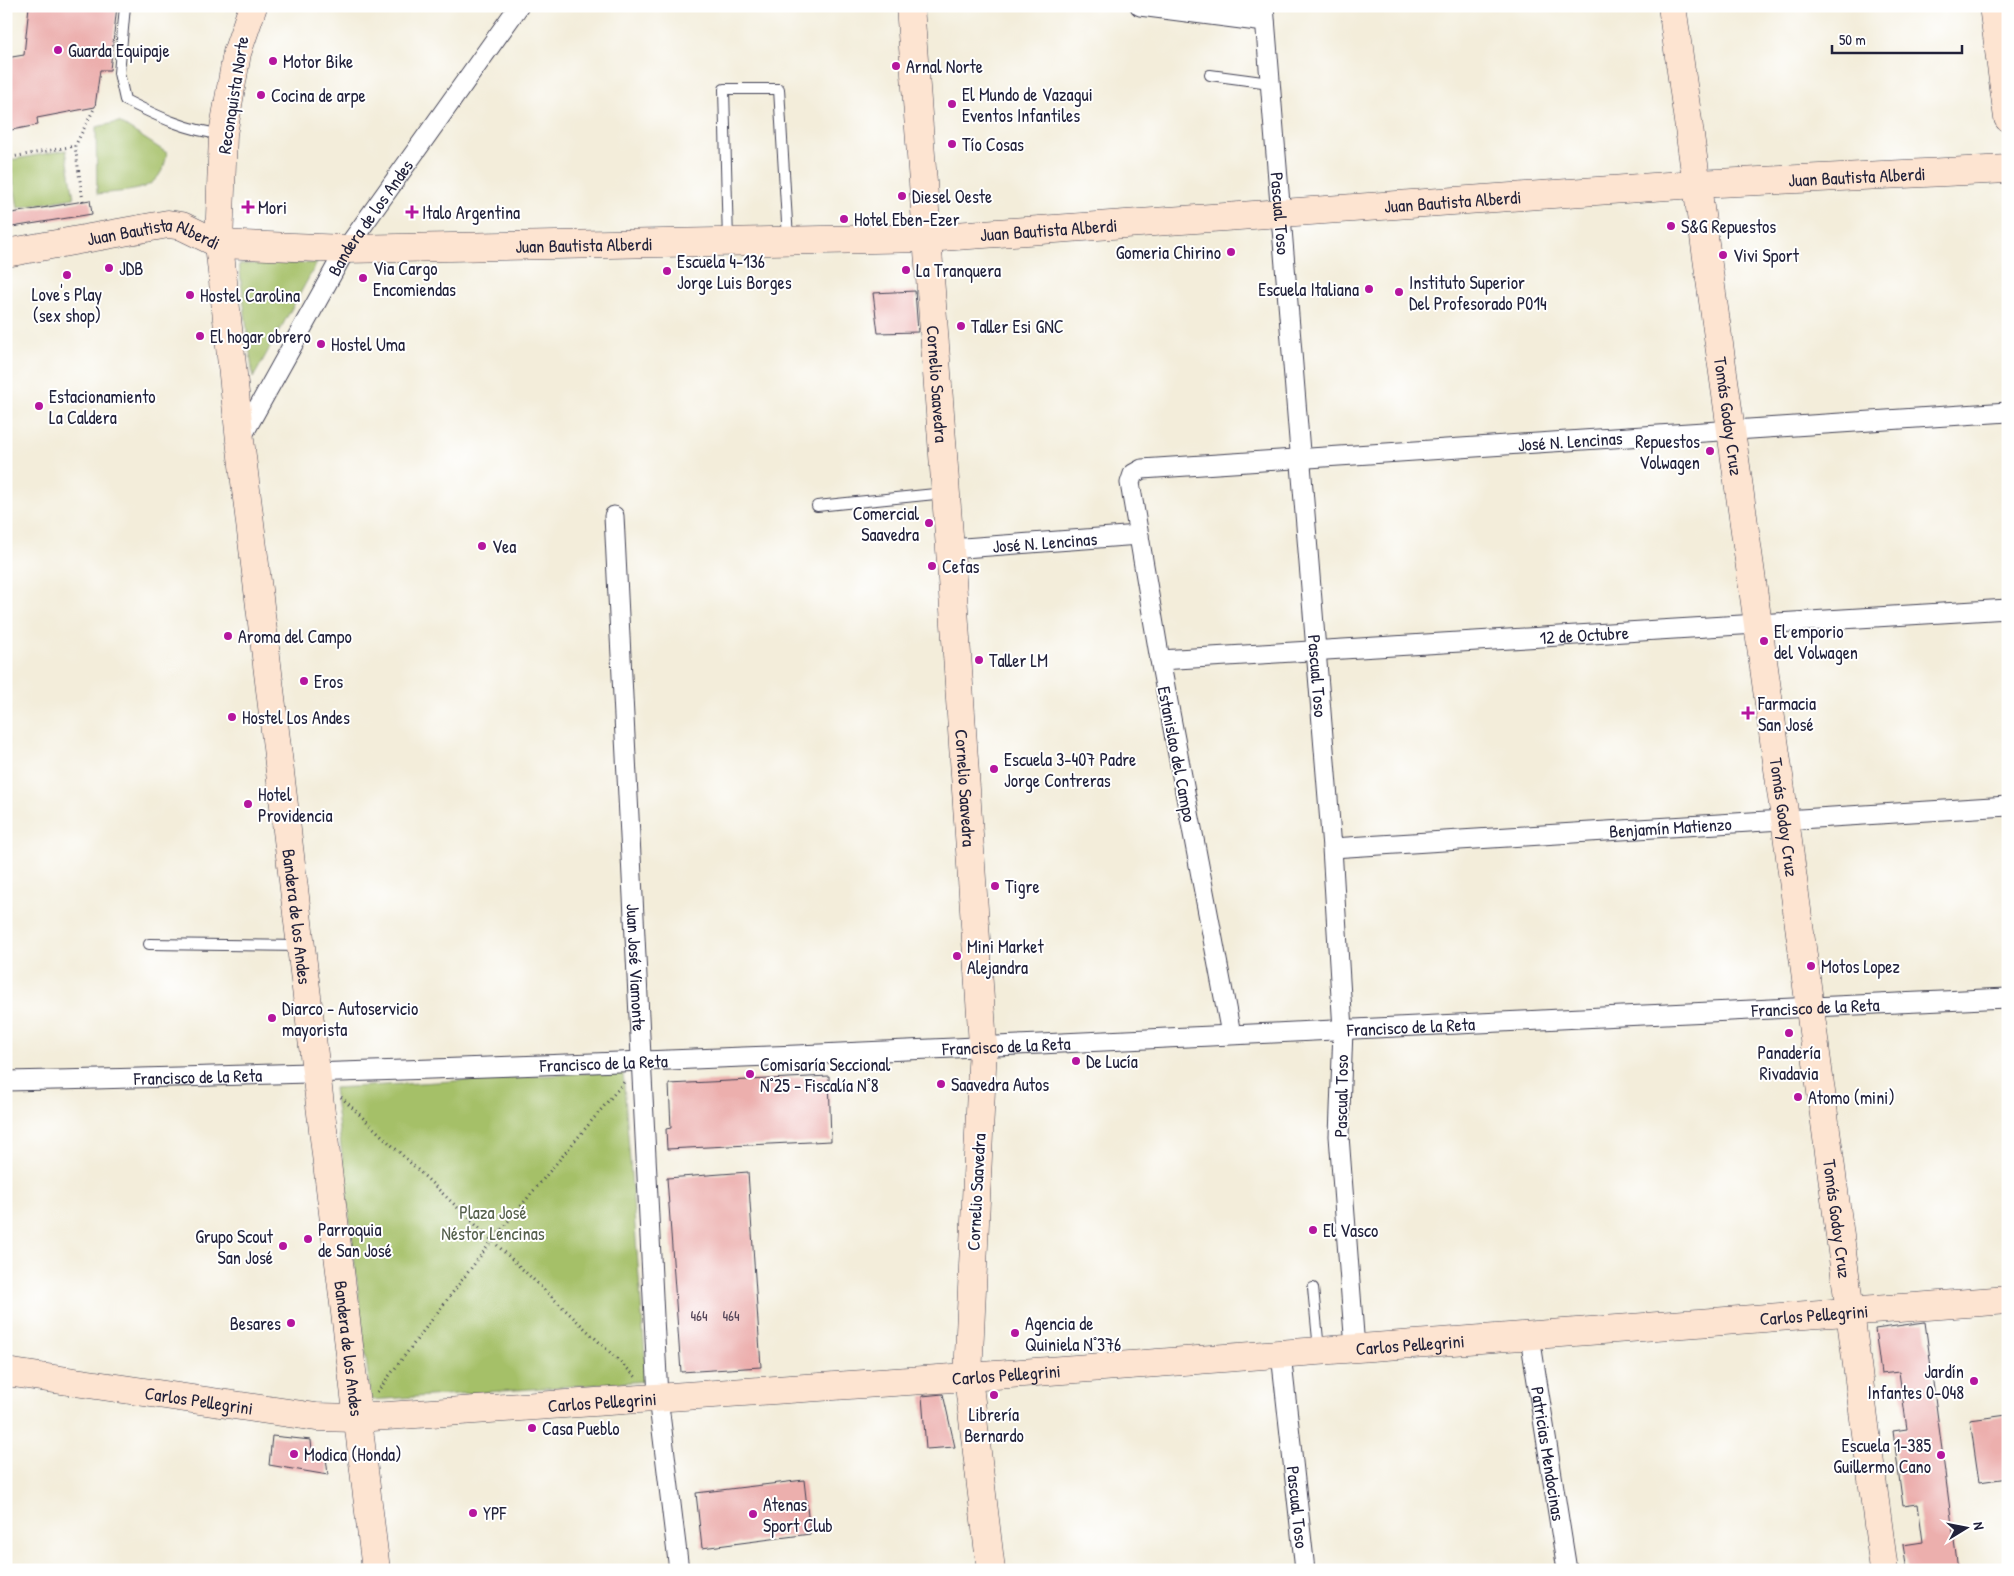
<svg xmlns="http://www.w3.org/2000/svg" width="2014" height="1576" viewBox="0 0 2014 1576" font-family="'Patrick Hand',sans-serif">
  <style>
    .green { fill: #a5c067; stroke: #647151 }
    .building { fill: #ecafad }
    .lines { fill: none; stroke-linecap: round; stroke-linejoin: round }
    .lane-casing { stroke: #414053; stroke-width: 12 }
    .street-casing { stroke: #414053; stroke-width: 21 }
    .secondary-casing { stroke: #414053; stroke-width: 29 }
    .path { stroke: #414053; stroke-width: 3; stroke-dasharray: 1 4; stroke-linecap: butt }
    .lane { stroke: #fff; stroke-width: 10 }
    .street { stroke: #fff; stroke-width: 19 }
    .secondary { stroke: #fde4d1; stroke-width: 28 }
    .poi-dot { fill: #b5179e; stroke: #fff; stroke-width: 2 }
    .labels { text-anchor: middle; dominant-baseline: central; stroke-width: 4; stroke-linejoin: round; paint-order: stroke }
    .number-label { font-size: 15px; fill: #544558 }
    .poi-label { font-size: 18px; fill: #22223b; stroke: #fff; text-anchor: start }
    .street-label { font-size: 18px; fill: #22223b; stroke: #fff }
    .park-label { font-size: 18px; fill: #56614d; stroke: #fff }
  </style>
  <rect width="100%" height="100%" fill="#fff"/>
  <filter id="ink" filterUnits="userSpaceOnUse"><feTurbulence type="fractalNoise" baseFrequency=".02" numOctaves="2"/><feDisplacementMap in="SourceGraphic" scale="10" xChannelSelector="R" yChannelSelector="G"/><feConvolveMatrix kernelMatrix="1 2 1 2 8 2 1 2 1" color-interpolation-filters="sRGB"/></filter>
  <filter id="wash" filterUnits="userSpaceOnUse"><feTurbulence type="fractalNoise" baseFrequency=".0096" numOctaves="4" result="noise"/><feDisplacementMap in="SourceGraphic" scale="20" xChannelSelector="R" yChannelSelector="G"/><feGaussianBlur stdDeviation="1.12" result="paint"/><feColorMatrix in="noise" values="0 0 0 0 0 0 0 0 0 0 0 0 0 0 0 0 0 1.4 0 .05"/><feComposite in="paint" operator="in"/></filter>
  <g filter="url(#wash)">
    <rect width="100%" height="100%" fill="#f3edda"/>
    <path class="green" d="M119 122 167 153C161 194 132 190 97 194L96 127Z
      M66 150 74 198 18 208 10 160Z
      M317 263 253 378 239 264Z
      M623 1071 647 1381 371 1400 334 1088Z"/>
    <g id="blocks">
      <path class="building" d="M29 6H117L110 70H100L95 107 37 118 38 125 6 131V58L24 55Z
        M90 200 92 214 6 228V214Z
        M915 291 918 332 878 333 873 293Z
        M829 1076 831 1141 667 1149 666 1129 671 1128 669 1084Z
        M748 1172 761 1367 681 1372 667 1178Z
        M1925 1322 1958 1570H1907L1903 1545 1923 1542 1918 1504 1903 1506 1893 1431 1907 1429 1899 1372 1881 1374 1875 1329Z
        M943 1394 955 1447 926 1449 922 1396Z
        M2007 1415 2008 1478 1979 1482 1970 1420Z
        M272 1436 311 1440 312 1451 326 1457 328 1475 269 1465Z
        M804 1480 810 1534 702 1548 696 1493Z"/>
    </g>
  </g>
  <g filter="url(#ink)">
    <use href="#blocks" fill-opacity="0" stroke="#414053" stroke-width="1"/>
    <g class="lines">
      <g class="lane-casing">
        <path id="lane" d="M125 6 119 73 125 100C155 115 189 132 223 134
          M1210 75 1270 83
          M728 242 724 89H779L788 239
          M817 506 945 493
          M149 944 299 946
          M1313 1288 1319 1350"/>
      </g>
      <g class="street-casing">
        <g id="street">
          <path d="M1140 6 1265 22"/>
          <path id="s1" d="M1264 6 1332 848 1343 1030 1339 1136 1355 1348"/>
          <path id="s2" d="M240 440 346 249 519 6"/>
          <path id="s3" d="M614 516 658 1397 679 1570"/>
          <path id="s4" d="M950 549 1139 535"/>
          <path id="s5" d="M1160 660 2008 609"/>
          <path id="s6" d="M1332 848 2008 806"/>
          <path id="s7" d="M1231 1034 1160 660 1130 483 1133 474 1142 469 2008 412"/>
          <path id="s8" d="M6 1081C674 1067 1341 1028 2008 998"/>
          <path id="s9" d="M1530 1337 1567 1570"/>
          <path id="s10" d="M1281 1354 1305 1570"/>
        </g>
      </g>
      <g class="secondary-casing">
        <g id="secondary">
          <path id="s11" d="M253 6 237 53 223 134 219 244 240 440 376 1570"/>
          <path id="s12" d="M910 6 950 549 983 1045 968 1377 991 1570"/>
          <path id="s13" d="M1672 6 1785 819 1884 1570"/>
          <path d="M1993 6 2008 118"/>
          <path id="s14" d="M6 253 168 224 182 226 219 244 346 249 926 238 1696 184 2008 169"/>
          <path id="s15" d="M6 1372 316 1417 357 1418 968 1377 2008 1300"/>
        </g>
      </g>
      <path class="path" d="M6 158 75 146
        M83 201 75 146 95 107
        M341 1097 636 1377
        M377 1392 491 1242 624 1082"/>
      <use href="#lane" class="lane"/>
      <use href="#street" class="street"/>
      <use href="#secondary" class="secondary"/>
    </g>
  </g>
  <g class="poi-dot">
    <circle cx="58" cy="50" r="5"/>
    <circle cx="273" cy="61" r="5"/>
    <circle cx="896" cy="66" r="5"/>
    <circle cx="261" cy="95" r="5"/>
    <circle cx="952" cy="104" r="5"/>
    <circle cx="952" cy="144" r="5"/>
    <circle cx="902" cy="196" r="5"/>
    <path d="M245.5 199.5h5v5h5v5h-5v5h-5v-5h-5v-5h5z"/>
    <path d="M409.5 204.5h5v5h5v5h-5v5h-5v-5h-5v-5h5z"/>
    <circle cx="844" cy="219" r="5"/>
    <circle cx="1671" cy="226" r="5"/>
    <circle cx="1231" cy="252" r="5"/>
    <circle cx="1723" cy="255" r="5"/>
    <circle cx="109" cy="268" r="5"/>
    <circle cx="906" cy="270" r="5"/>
    <circle cx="667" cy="271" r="5"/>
    <circle cx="67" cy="275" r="5"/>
    <circle cx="363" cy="278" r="5"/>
    <circle cx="1369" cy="289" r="5"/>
    <circle cx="1399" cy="292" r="5"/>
    <circle cx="190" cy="295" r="5"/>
    <circle cx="961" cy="326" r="5"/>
    <circle cx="200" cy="336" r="5"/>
    <circle cx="321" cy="344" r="5"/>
    <circle cx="39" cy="406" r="5"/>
    <circle cx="1710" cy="451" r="5"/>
    <circle cx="929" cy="523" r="5"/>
    <circle cx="482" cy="546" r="5"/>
    <circle cx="932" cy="566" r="5"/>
    <circle cx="228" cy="636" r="5"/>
    <circle cx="1764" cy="641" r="5"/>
    <circle cx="979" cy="660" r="5"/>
    <circle cx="304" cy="681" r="5"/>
    <path d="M1745.5 705.5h5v5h5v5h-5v5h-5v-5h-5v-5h5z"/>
    <circle cx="232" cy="717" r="5"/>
    <circle cx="994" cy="769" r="5"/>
    <circle cx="248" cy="804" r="5"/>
    <circle cx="995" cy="886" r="5"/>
    <circle cx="957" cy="956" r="5"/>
    <circle cx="1811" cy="966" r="5"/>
    <circle cx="272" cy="1018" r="5"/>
    <circle cx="1789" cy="1033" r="5"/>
    <circle cx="1076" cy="1061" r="5"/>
    <circle cx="750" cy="1074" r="5"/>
    <circle cx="941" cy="1084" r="5"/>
    <circle cx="1798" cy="1097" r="5"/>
    <circle cx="1313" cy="1230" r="5"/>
    <circle cx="308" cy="1239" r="5"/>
    <circle cx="283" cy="1246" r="5"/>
    <circle cx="291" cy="1323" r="5"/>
    <circle cx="1015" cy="1333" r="5"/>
    <circle cx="1974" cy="1381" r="5"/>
    <circle cx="994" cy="1395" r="5"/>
    <circle cx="532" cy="1428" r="5"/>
    <circle cx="294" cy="1454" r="5"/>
    <circle cx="1941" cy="1455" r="5"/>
    <circle cx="473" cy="1513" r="5"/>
    <circle cx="753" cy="1514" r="5"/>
  </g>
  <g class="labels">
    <g class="number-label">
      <text x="699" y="1315">464</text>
      <text x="731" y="1315">464</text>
    </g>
    <g class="poi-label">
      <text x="68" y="50">Guarda Equipaje</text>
      <text x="283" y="61">Motor Bike</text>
      <text x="906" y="66">Arnal Norte</text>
      <text x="962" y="94">El Mundo de Vazagui<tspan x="962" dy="21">Eventos Infantiles</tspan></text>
      <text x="271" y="95">Cocina de arpe</text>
      <text x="962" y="144">Tío Cosas</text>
      <text x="912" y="196">Diesel Oeste</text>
      <text x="258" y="207">Mori</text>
      <text x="422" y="212">Italo Argentina</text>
      <text x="854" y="219">Hotel Eben-Ezer</text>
      <text x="1681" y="226">S&amp;G Repuestos</text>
      <text x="1221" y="252" text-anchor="end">Gomeria Chirino</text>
      <text x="1733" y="255">Vivi Sport</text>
      <text x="677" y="261">Escuela 4-136<tspan x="677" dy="21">Jorge Luis Borges</tspan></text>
      <text x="119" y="268">JDB</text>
      <text x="373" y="268">Via Cargo<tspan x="373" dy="21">Encomiendas</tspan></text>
      <text x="916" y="270">La Tranquera</text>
      <text x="1409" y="282">Instituto Superior<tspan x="1409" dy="21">Del Profesorado P014</tspan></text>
      <text x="1359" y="289" text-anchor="end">Escuela Italiana</text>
      <text x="67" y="294" text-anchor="middle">Love's Play<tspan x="67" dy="21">(sex shop)</tspan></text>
      <text x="200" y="295">Hostel Carolina</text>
      <text x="971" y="326">Taller Esi GNC</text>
      <text x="210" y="336">El hogar obrero</text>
      <text x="331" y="344">Hostel Uma</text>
      <text x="49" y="396">Estacionamiento<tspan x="49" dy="21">La Caldera</tspan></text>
      <text x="1700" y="441" text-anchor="end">Repuestos<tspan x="1700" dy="21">Volwagen</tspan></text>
      <text x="919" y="513" text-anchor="end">Comercial<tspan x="919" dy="21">Saavedra</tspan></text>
      <text x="492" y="546">Vea</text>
      <text x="942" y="566">Cefas</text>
      <text x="1774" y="631">El emporio<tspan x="1774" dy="21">del Volwagen</tspan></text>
      <text x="238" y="636">Aroma del Campo</text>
      <text x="989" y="660">Taller LM</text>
      <text x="314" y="681">Eros</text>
      <text x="1758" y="703">Farmacia<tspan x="1758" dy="21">San José</tspan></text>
      <text x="242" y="717">Hostel Los Andes</text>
      <text x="1004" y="759">Escuela 3-407 Padre<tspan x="1004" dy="21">Jorge Contreras</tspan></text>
      <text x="258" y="794">Hotel<tspan x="258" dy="21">Providencia</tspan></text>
      <text x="1005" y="886">Tigre</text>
      <text x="967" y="946">Mini Market<tspan x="967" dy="21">Alejandra</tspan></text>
      <text x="1821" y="966">Motos Lopez</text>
      <text x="282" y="1008">Diarco - Autoservicio<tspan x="282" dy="21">mayorista</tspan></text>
      <text x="1789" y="1052" text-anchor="middle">Panadería<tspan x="1789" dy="21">Rivadavia</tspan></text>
      <text x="1086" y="1061">De Lucía</text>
      <text x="760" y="1064">Comisaría Seccional<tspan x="760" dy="21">N°25 - Fiscalía N°8</tspan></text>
      <text x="951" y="1084">Saavedra Autos</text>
      <text x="1808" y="1097">Atomo (mini)</text>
      <text x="318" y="1229">Parroquia<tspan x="318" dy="21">de San José</tspan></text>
      <text x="1323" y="1230">El Vasco</text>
      <text x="273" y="1236" text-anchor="end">Grupo Scout<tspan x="273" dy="21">San José</tspan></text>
      <text x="281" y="1323" text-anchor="end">Besares</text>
      <text x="1025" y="1323">Agencia de<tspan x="1025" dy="21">Quiniela N°376</tspan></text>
      <text x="1964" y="1371" text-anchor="end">Jardín<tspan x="1964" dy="21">Infantes 0-048</tspan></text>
      <text x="994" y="1414" text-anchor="middle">Librería<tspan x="994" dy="21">Bernardo</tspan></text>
      <text x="542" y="1428">Casa Pueblo</text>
      <text x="1931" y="1445" text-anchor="end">Escuela 1-385<tspan x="1931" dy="21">Guillermo Cano</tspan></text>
      <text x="304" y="1454">Modica (Honda)</text>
      <text x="763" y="1504">Atenas<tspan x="763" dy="21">Sport Club</tspan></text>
      <text x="483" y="1513">YPF</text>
    </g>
    <g class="street-label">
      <text transform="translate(233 95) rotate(-81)">Reconquista Norte</text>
      <text stroke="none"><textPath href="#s14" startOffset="1860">Juan Bautista Alberdi</textPath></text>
      <text stroke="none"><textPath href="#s14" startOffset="1455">Juan Bautista Alberdi</textPath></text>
      <text stroke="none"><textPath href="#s1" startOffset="208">Pascual Toso</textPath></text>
      <text stroke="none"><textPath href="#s2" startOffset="258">Bandera de los Andes</textPath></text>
      <text stroke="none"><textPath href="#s14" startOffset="1050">Juan Bautista Alberdi</textPath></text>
      <text stroke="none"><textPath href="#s14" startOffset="151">Juan Bautista Alberdi</textPath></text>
      <text stroke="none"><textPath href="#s14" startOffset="585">Juan Bautista Alberdi</textPath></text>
      <text stroke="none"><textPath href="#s12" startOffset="379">Cornelio Saavedra</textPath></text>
      <text stroke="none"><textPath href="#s13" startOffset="414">Tomás Godoy Cruz</textPath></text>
      <text stroke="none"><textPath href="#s7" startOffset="1009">José N. Lencinas</textPath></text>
      <text stroke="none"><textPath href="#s4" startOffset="95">José N. Lencinas</textPath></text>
      <text stroke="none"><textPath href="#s5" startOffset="425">12 de Octubre</textPath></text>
      <text stroke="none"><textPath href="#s1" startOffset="672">Pascual Toso</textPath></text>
      <text transform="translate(1177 754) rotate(79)">Estanislao del Campo</text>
      <text stroke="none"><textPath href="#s12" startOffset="784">Cornelio Saavedra</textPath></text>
      <text stroke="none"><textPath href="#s13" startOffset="819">Tomás Godoy Cruz</textPath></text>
      <text stroke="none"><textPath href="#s6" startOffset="339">Benjamín Matienzo</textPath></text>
      <text stroke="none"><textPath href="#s11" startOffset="919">Bandera de los Andes</textPath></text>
      <text stroke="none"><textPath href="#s3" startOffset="452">Juan José Viamonte</textPath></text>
      <text stroke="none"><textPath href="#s8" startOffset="1811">Francisco de la Reta</textPath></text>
      <text stroke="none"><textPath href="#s8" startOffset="1406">Francisco de la Reta</textPath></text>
      <text stroke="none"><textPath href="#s8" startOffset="1001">Francisco de la Reta</textPath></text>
      <text stroke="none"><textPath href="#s8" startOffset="598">Francisco de la Reta</textPath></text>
      <text stroke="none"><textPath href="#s8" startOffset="192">Francisco de la Reta</textPath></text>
      <text transform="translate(1341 1096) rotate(-89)">Pascual Toso</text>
      <text transform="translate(976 1192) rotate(-87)">Cornelio Saavedra</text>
      <text stroke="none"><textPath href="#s13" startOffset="1224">Tomás Godoy Cruz</textPath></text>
      <text stroke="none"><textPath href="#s15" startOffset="1815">Carlos Pellegrini</textPath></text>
      <text stroke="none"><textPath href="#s15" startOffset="1410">Carlos Pellegrini</textPath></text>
      <text stroke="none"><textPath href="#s11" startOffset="1354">Bandera de los Andes</textPath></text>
      <text stroke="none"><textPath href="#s15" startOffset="1005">Carlos Pellegrini</textPath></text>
      <text stroke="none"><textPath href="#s15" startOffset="195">Carlos Pellegrini</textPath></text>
      <text stroke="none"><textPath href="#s15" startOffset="600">Carlos Pellegrini</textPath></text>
      <text stroke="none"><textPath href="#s9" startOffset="118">Patricias Mendocinas</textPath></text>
      <text stroke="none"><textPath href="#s10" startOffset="154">Pascual Toso</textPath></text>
    </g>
    <g class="park-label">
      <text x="493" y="1212">Plaza José<tspan x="493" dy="21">Néstor Lencinas</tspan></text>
    </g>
  </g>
  <rect width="2014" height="1576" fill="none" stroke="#fff" stroke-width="25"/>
  <g transform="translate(1966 1528) rotate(80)" stroke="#ffffff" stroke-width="4" paint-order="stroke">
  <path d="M0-4L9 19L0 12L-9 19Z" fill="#22223b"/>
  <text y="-8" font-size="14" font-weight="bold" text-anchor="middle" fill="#22223b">N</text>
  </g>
  <path d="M1832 45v8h130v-8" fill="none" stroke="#22223b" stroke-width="2.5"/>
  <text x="1839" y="45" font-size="15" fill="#22223b" stroke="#ffffff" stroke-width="4" paint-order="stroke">50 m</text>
</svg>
